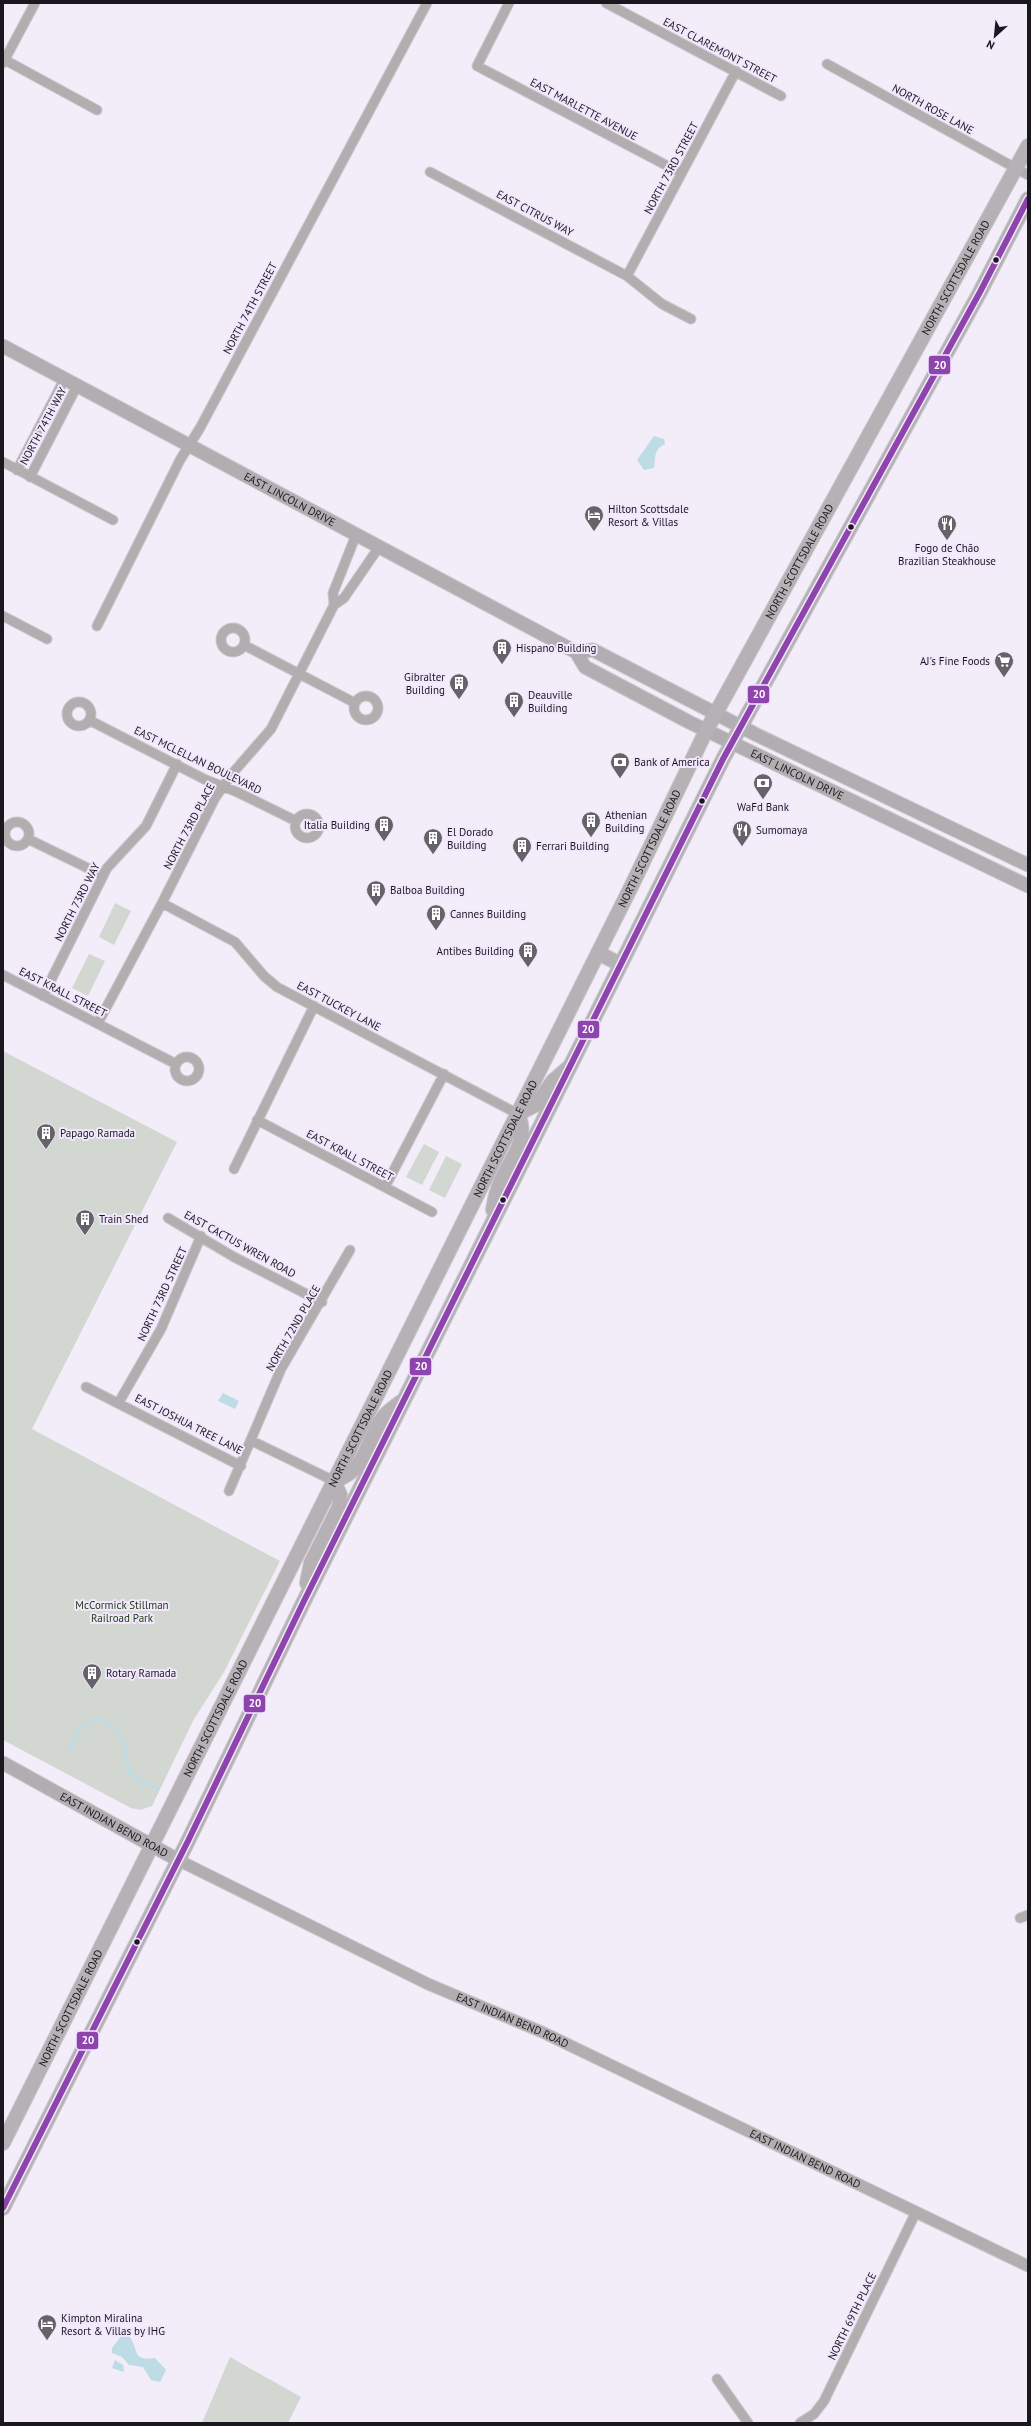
<svg xmlns="http://www.w3.org/2000/svg" width="1031" height="2426" viewBox="0 0 1031 2426" font-family="'PT Sans',sans-serif">
  <style>
    .green { fill: #d2d8d1 }
    .water { fill: #bddce6 }
    .lines { fill: none; stroke-linecap: round; stroke-linejoin: round }
    .stream { stroke: #bddce6; stroke-width: 3 }
    .minor-casing { stroke: #cbc7d0; stroke-width: 11 }
    .tertiary-casing { stroke: #cbc7d0; stroke-width: 13 }
    .secondary-casing { stroke: #cbc7d0; stroke-width: 15 }
    .primary-casing { stroke: #cbc7d0; stroke-width: 16 }
    .minor { stroke: #b2aeb0; stroke-width: 9 }
    .tertiary { stroke: #b2aeb0; stroke-width: 11 }
    .secondary { stroke: #b1adb1; stroke-width: 13 }
    .primary { stroke: #b6b1b4; stroke-width: 14 }
    .bus-1-casing { stroke: #f2e8fd; stroke-width: 9 }
    .bus-1 { stroke: #8e44ad; stroke-width: 6 }
    .bus-dot { fill: #1b171e; stroke: #f2e8fd; stroke-width: 1.5 }
    .labels { text-anchor: middle; dominant-baseline: central; stroke-width: 4; stroke-linejoin: round; paint-order: stroke }
    .street-label { font-size: 11px; fill: #1b171e; stroke: #f2e8fd }
    .poi-label { font-size: 11px; fill: #1b171e; stroke: #f2e8fd; text-anchor: start }
    .park-label { font-size: 11px; fill: #19390b; stroke: #f2e8fd }
    .line-badge { stroke: #f2e8fd; stroke-width: 1.5 }
    .badge-label { font-size: 11px; text-anchor: middle; font-weight: bold; fill: #fff }
  </style>
  <rect width="100%" height="100%" fill="#f2edf8"/>
  <path class="green" d="M115 903 131 911 114 945 99 937Z
    M89 954 105 961 88 996 72 988Z
    M3 1051 177 1142 32 1429 280 1561 224 1672 193 1721 152 1806 140 1810 131 1808 3 1740Z
    M424 1144 439 1152 422 1185 406 1177Z
    M446 1156 462 1164 445 1198 429 1190Z
    M230 2357 301 2397 288 2423H202Z"/>
  <path class="water" d="M654 436 664 439 665 444C653 450 656 457 654 468L644 470 637 460Z
    M223 1393 239 1401 235 1409 218 1401Z
    M122 2335 129 2336C140 2351 131 2361 155 2358L166 2370 160 2382 151 2380 143 2367 129 2365 122 2357 112 2353V2348Z
    M115 2360 123 2365 124 2372 112 2368Z"/>
  <g class="lines">
    <path class="stream" d="M69 1751C72 1744 75 1735 80 1729 94 1712 116 1723 122 1740 126 1750 126 1762 130 1773L140 1781 158 1789"/>
    <g class="minor-casing">
      <path id="minor" d="M509 3 477 66 681 173
        M606 3 781 96
        M5 60 97 110
        M3 63 35 3
        M827 64 1028 175
        M430 172 627 276 662 304 691 319
        M627 276 736 71
        M3 462 113 520
        M17 470 64 380
        M30 477 77 386
        M334 605 344 598 379 547
        M3 616 47 639
        M97 626 180 460 200 428 427 3
        M221 640a12 12 0 1 1 24 0a12 12 0 1 1-24 0Z
        M244 645 355 703
        M354 708a12 12 0 1 1 24 0a12 12 0 1 1-24 0Z
        M67 714a12 12 0 1 1 24 0a12 12 0 1 1-24 0Z
        M89 720 204 779 237 792 296 821
        M295 826a12 12 0 1 1 24 0a12 12 0 1 1-24 0Z
        M5 834a12 12 0 1 1 24 0a12 12 0 1 1-24 0Z
        M28 839 102 875
        M162 903 235 942 264 976 277 987 518 1114
        M3 975 176 1064
        M43 996 107 868 146 826 177 764
        M98 1023 162 903 215 798 231 775 271 729 334 605 333 593 356 535
        M175 1069a12 12 0 1 1 24 0a12 12 0 1 1-24 0Z
        M257 1120 432 1212
        M234 1169 314 1006
        M385 1187 444 1074
        M168 1218 234 1257 322 1302
        M86 1387 241 1466
        M119 1402 161 1329 201 1236
        M252 1441 334 1481
        M229 1491 281 1369 350 1250
        M1020 1918 1028 1915
        M717 2379 748 2423
        M800 2423 814 2414 824 2401 916 2212"/>
    </g>
    <g class="tertiary-casing">
      <g id="tertiary">
        <path id="s1" d="M178 1860 428 1984 542 2032 1028 2266"/>
      </g>
    </g>
    <g class="secondary-casing">
      <g id="secondary">
        <path id="s2" d="M3 346 576 652 585 667 689 722 1028 886"/>
        <path d="M576 652 593 650 757 735 1028 865"/>
        <path id="s3" d="M3 1763 178 1860"/>
      </g>
    </g>
    <g class="primary-casing">
      <g id="primary">
        <path d="M598 953 620 964"/>
        <path d="M518 1114 537 1104 553 1081 568 1068"/>
        <path d="M493 1210C494 1204 495 1197 497 1192 505 1162 531 1146 518 1114"/>
        <path d="M334 1481C368 1469 364 1445 382 1419 386 1412 395 1407 401 1402"/>
        <path d="M307 1583 311 1563 339 1507 340 1495 334 1481"/>
        <path id="s4" d="M3 2143 632 885 706 731 1028 146"/>
        <path d="M3 2208 188 1841 303 1603 723 759 980 292 1028 199"/>
      </g>
    </g>
    <use href="#minor" class="minor"/>
    <use href="#tertiary" class="tertiary"/>
    <use href="#secondary" class="secondary"/>
    <use href="#primary" class="primary"/>
    <g class="bus-1-casing">
      <path id="bus-1" d="M3 2208 188 1841 303 1603 723 759 980 292 1028 199"/>
    </g>
    <use href="#bus-1" class="bus-1"/>
  </g>
  <defs>
    <g id="hotel-pin" transform="scale(1)"><path d="M0 17L-7.5 6A9.5 9.5 0 1 1 7.5 6Z" fill="#66626a" stroke="#f2e8fd"/><path d="M-6-4.5h1.5V1H6V5H4.5V3h-9V5H-6ZM-4 0a1.8 1.8 0 1 1 3.6 0ZM.5 0V-2.5h3Q6-2.5 6 0Z" fill="#fff"/></g>
    <g id="restaurant-pin" transform="scale(1)"><path d="M0 17L-7.5 6A9.5 9.5 0 1 1 7.5 6Z" fill="#66626a" stroke="#f2e8fd"/><path d="M-5-6h1v4h1v-4h1v4h1v-4h1v5L-1.5 .5V6h-2V.5L-5-1ZM5-6V6H3V1.5H1.5Q1.5-4 5-6Z" fill="#fff"/></g>
    <g id="building-pin" transform="scale(1)"><path d="M0 17L-7.5 6A9.5 9.5 0 1 1 7.5 6Z" fill="#66626a" stroke="#f2e8fd"/><path d="M-4-6H4V6H1V3H-1V6H-4ZM-2.5-4.3h1.7v1.8h-1.7ZM.8-4.3h1.7v1.8H.8ZM-2.5-1h1.7V.8h-1.7ZM.8-1h1.7V.8H.8Z" fill="#fff"/></g>
    <g id="supermarket-pin" transform="scale(1)"><path d="M0 17L-7.5 6A9.5 9.5 0 1 1 7.5 6Z" fill="#66626a" stroke="#f2e8fd"/><path d="M-6-5.5h2.5l.6 2H6L4.5 2H-2.5L-4.4-4H-6ZM-1.5 3.2a1.3 1.3 0 1 0 .1 0ZM3 3.2a1.3 1.3 0 1 0 .1 0Z" fill="#fff"/></g>
    <g id="bank-pin" transform="scale(1)"><path d="M0 17L-7.5 6A9.5 9.5 0 1 1 7.5 6Z" fill="#66626a" stroke="#f2e8fd"/><path d="M-6-4H6V4H-6ZM0-2.3a2.3 2.3 0 1 0 0 4.6a2.3 2.3 0 1 0 0-4.6Z" fill="#fff"/></g>
  </defs>
  <g fill-rule="evenodd">
    <use href="#hotel-pin" x="594" y="515"/>
    <use href="#restaurant-pin" x="947" y="524"/>
    <use href="#building-pin" x="502" y="648"/>
    <use href="#supermarket-pin" x="1004" y="661"/>
    <use href="#building-pin" x="459" y="683"/>
    <use href="#building-pin" x="514" y="701"/>
    <use href="#bank-pin" x="620" y="762"/>
    <use href="#bank-pin" x="763" y="783"/>
    <use href="#building-pin" x="591" y="821"/>
    <use href="#building-pin" x="384" y="825"/>
    <use href="#restaurant-pin" x="742" y="830"/>
    <use href="#building-pin" x="433" y="838"/>
    <use href="#building-pin" x="522" y="846"/>
    <use href="#building-pin" x="376" y="890"/>
    <use href="#building-pin" x="436" y="914"/>
    <use href="#building-pin" x="528" y="951"/>
    <use href="#building-pin" x="46" y="1133"/>
    <use href="#building-pin" x="85" y="1219"/>
    <use href="#building-pin" x="92" y="1673"/>
    <use href="#hotel-pin" x="47" y="2324"/>
  </g>
  <g class="bus-dot">
    <circle cx="996" cy="260" r="3.5"/>
    <circle cx="851" cy="527" r="3.5"/>
    <circle cx="702" cy="801" r="3.5"/>
    <circle cx="503" cy="1200" r="3.5"/>
    <circle cx="137" cy="1942" r="3.5"/>
  </g>
  <g class="labels">
    <g class="street-label">
      <text transform="translate(720 50) rotate(28)">EAST CLAREMONT STREET</text>
      <text transform="translate(584 109) rotate(28)">EAST MARLETTE AVENUE</text>
      <text transform="translate(933 109) rotate(29)">NORTH ROSE LANE</text>
      <text transform="translate(671 168) rotate(-62)">NORTH 73RD STREET</text>
      <text transform="translate(535 213) rotate(28)">EAST CITRUS WAY</text>
      <text stroke="none"><textPath href="#s4" startOffset="2095">NORTH SCOTTSDALE ROAD</textPath></text>
      <text transform="translate(250 308) rotate(-62)">NORTH 74TH STREET</text>
      <text transform="translate(43 426) rotate(-62)">NORTH 74TH WAY</text>
      <text stroke="none"><textPath href="#s2" startOffset="325">EAST LINCOLN DRIVE</textPath></text>
      <text stroke="none"><textPath href="#s4" startOffset="1771">NORTH SCOTTSDALE ROAD</textPath></text>
      <text transform="translate(198 760) rotate(26)">EAST MCLELLAN BOULEVARD</text>
      <text stroke="none"><textPath href="#s2" startOffset="905">EAST LINCOLN DRIVE</textPath></text>
      <text transform="translate(189 826) rotate(-62)">NORTH 73RD PLACE</text>
      <text stroke="none"><textPath href="#s4" startOffset="1447">NORTH SCOTTSDALE ROAD</textPath></text>
      <text transform="translate(77 902) rotate(-63)">NORTH 73RD WAY</text>
      <text transform="translate(63 992) rotate(27)">EAST KRALL STREET</text>
      <text transform="translate(339 1006) rotate(28)">EAST TUCKEY LANE</text>
      <text stroke="none"><textPath href="#s4" startOffset="1123">NORTH SCOTTSDALE ROAD</textPath></text>
      <text transform="translate(350 1155) rotate(28)">EAST KRALL STREET</text>
      <text transform="translate(240 1244) rotate(29)">EAST CACTUS WREN ROAD</text>
      <text transform="translate(162 1294) rotate(-65)">NORTH 73RD STREET</text>
      <text transform="translate(293 1328) rotate(-60)">NORTH 72ND PLACE</text>
      <text transform="translate(189 1424) rotate(27)">EAST JOSHUA TREE LANE</text>
      <text stroke="none"><textPath href="#s4" startOffset="799">NORTH SCOTTSDALE ROAD</textPath></text>
      <text stroke="none"><textPath href="#s4" startOffset="475">NORTH SCOTTSDALE ROAD</textPath></text>
      <text stroke="none"><textPath href="#s3" startOffset="127">EAST INDIAN BEND ROAD</textPath></text>
      <text stroke="none"><textPath href="#s4" startOffset="151">NORTH SCOTTSDALE ROAD</textPath></text>
      <text stroke="none"><textPath href="#s1" startOffset="371">EAST INDIAN BEND ROAD</textPath></text>
      <text stroke="none"><textPath href="#s1" startOffset="695">EAST INDIAN BEND ROAD</textPath></text>
      <text transform="translate(852 2316) rotate(-64)">NORTH 69TH PLACE</text>
    </g>
    <g class="poi-label">
      <text x="608" y="509">Hilton Scottsdale<tspan x="608" dy="13">Resort &amp; Villas</tspan></text>
      <text x="947" y="548" text-anchor="middle">Fogo de Chão<tspan x="947" dy="13">Brazilian Steakhouse</tspan></text>
      <text x="516" y="648">Hispano Building</text>
      <text x="990" y="661" text-anchor="end">AJ's Fine Foods</text>
      <text x="445" y="677" text-anchor="end">Gibralter<tspan x="445" dy="13">Building</tspan></text>
      <text x="528" y="695">Deauville<tspan x="528" dy="13">Building</tspan></text>
      <text x="634" y="762">Bank of America</text>
      <text x="763" y="807" text-anchor="middle">WaFd Bank</text>
      <text x="605" y="815">Athenian<tspan x="605" dy="13">Building</tspan></text>
      <text x="370" y="825" text-anchor="end">Italia Building</text>
      <text x="756" y="830">Sumomaya</text>
      <text x="447" y="832">El Dorado<tspan x="447" dy="13">Building</tspan></text>
      <text x="536" y="846">Ferrari Building</text>
      <text x="390" y="890">Balboa Building</text>
      <text x="450" y="914">Cannes Building</text>
      <text x="514" y="951" text-anchor="end">Antibes Building</text>
      <text x="60" y="1133">Papago Ramada</text>
      <text x="99" y="1219">Train Shed</text>
      <text x="106" y="1673">Rotary Ramada</text>
      <text x="61" y="2318">Kimpton Miralina<tspan x="61" dy="13">Resort &amp; Villas by IHG</tspan></text>
    </g>
    <g class="park-label">
      <text x="122" y="1605">McCormick Stillman<tspan x="122" dy="13">Railroad Park</tspan></text>
    </g>
  </g>
  <g class="line-badge">
    <rect x="928" y="355" width="23" height="20" rx="4" fill="#8e44ad"/>
    <rect x="747" y="685" width="23" height="19" rx="4" fill="#8e44ad"/>
    <rect x="577" y="1020" width="23" height="19" rx="4" fill="#8e44ad"/>
    <rect x="409" y="1357" width="23" height="19" rx="4" fill="#8e44ad"/>
    <rect x="243" y="1694" width="23" height="19" rx="4" fill="#8e44ad"/>
    <rect x="76" y="2031" width="23" height="19" rx="4" fill="#8e44ad"/>
  </g>
  <g class="badge-label">
    <text x="940" y="369">20</text>
    <text x="759" y="698">20</text>
    <text x="588" y="1033">20</text>
    <text x="421" y="1370">20</text>
    <text x="255" y="1707">20</text>
    <text x="88" y="2044">20</text>
  </g>
  <rect width="1031" height="2426" fill="none" stroke="#1b171e" stroke-width="8"/>
  <g transform="translate(995 36) rotate(207)" stroke="#f2e8fd" stroke-width="3" paint-order="stroke">
  <path d="M0-3L7 15L0 10L-7 15Z" fill="#1b171e"/>
  <text y="-6" font-size="11" font-weight="bold" text-anchor="middle" fill="#1b171e">N</text>
  </g>
</svg>
